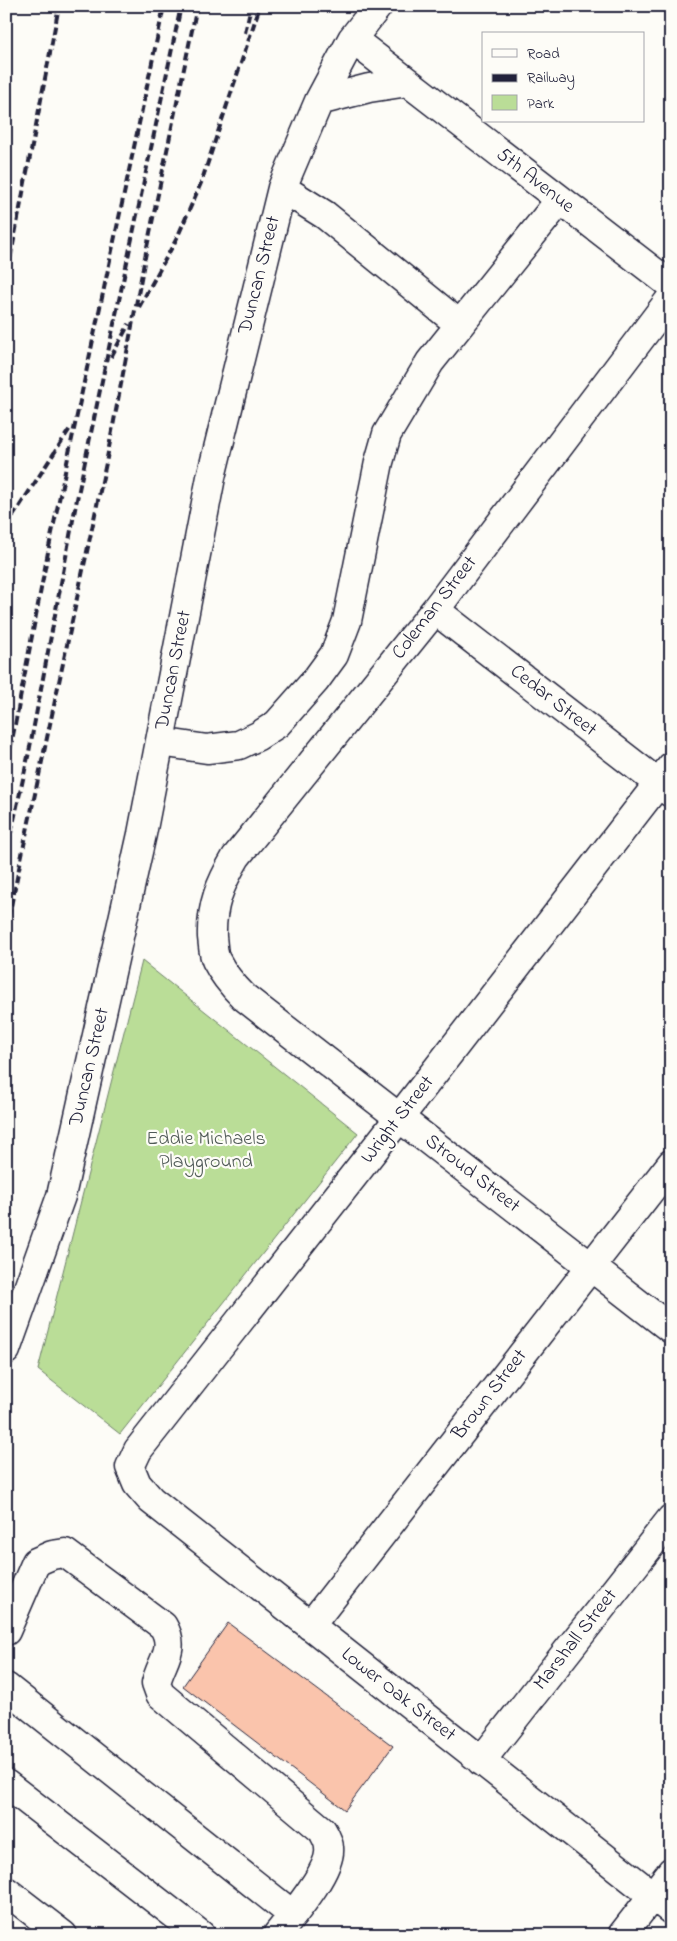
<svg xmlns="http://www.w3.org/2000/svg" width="677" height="1941" viewBox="0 0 677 1941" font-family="'Indie Flower',sans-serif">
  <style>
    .green { fill: #badd97; stroke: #6e8069 }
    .building { fill: #fac4ac; stroke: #22223b }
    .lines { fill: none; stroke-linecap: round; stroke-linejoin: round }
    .minor-casing { stroke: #22223b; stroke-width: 31 }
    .minor { stroke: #fdfcf7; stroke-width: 28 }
    .rail { stroke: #22223b; stroke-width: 4; stroke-dasharray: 8 4; stroke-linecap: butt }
    .labels { text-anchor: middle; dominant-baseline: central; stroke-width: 4.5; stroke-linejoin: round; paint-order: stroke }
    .street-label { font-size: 20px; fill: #22223b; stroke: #fdfcf7 }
    .park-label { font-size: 20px; fill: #505a57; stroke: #fdfcf7 }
  </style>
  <rect width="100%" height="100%" fill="#fdfcf7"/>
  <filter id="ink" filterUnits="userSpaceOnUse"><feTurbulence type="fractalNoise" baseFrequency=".02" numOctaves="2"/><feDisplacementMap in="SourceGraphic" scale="10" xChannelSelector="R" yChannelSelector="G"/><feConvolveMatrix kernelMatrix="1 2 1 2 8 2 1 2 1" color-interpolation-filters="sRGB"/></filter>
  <g filter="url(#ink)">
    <path class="green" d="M142 961 358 1133 120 1434 38 1370Z"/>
    <path class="building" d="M228 1623 393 1746 345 1810 183 1686Z"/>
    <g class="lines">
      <g class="minor-casing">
        <path id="minor" d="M352 39 671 285
          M319 101 369 88 408 82
          M282 188 325 215 459 324
          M671 298 435 610 236 857C220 884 211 906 212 937 213 944 213 954 216 960 223 974 233 986 244 997L671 1329
          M435 610 671 793
          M160 742 207 749 239 745 258 736 277 724 315 681 334 655 347 621 379 462 387 434 430 362 560 200
          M671 767 399 1118 138 1450 130 1467 137 1484 151 1500 671 1910
          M6 1350 61 1196 142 834 211 477 282 188 319 101 352 39 378 6
          M310 1626 671 1164
          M6 1631 36 1562 52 1555 65 1553 163 1626C177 1649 161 1661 156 1683L160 1694 322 1830C325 1835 329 1842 329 1848 332 1870 291 1917 277 1935
          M6 1687 293 1915
          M481 1761 671 1519
          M6 1784 201 1935
          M6 1891 63 1935
          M622 1935 671 1872"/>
      </g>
      <use href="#minor" class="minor"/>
      <path class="rail" d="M245 33 251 6
        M6 281 59 6
        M139 307 177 238 201 183 260 6
        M111 357 129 324
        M6 527 71 427
        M6 772 49 547 164 6
        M6 856 29 752 76 504 181 6
        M6 929 106 463 147 247 197 6"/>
    </g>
  </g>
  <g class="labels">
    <g class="street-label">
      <text transform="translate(535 181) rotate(38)">5th Avenue</text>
      <text transform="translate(260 275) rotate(-76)">Duncan Street</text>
      <text transform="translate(435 608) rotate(-52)">Coleman Street</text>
      <text transform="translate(174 670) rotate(-79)">Duncan Street</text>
      <text transform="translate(553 701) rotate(38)">Cedar Street</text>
      <text transform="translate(90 1067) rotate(-77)">Duncan Street</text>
      <text transform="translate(398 1120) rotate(-52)">Wright Street</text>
      <text transform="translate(472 1174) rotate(38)">Stroud Street</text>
      <text transform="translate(490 1395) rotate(-52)">Brown Street</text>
      <text transform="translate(576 1640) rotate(-52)">Marshall Street</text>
      <text transform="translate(398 1695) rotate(38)">Lower Oak Street</text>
    </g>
    <g class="park-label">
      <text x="206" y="1139">Eddie Michaels<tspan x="206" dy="23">Playground</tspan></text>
    </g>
  </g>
  <rect width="677" height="1941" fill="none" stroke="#fdfcf7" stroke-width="25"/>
  <rect x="12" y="12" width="652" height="1916" fill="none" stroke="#22223b" stroke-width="2" filter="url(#ink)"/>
  <rect x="482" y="32" width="162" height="90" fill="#fdfcf7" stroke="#a5a5ac"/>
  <rect x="492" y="49" width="25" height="8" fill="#fdfcf7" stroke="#a5a5ac"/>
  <text x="527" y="58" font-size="15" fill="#22223b">Road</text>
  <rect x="492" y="74" width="25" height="8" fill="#22223b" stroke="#a5a5ac"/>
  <text x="527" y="82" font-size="15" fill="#22223b">Railway</text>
  <rect x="492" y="95" width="25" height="15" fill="#badd97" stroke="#a5a5ac"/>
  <text x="527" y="108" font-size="15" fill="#22223b">Park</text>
</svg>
